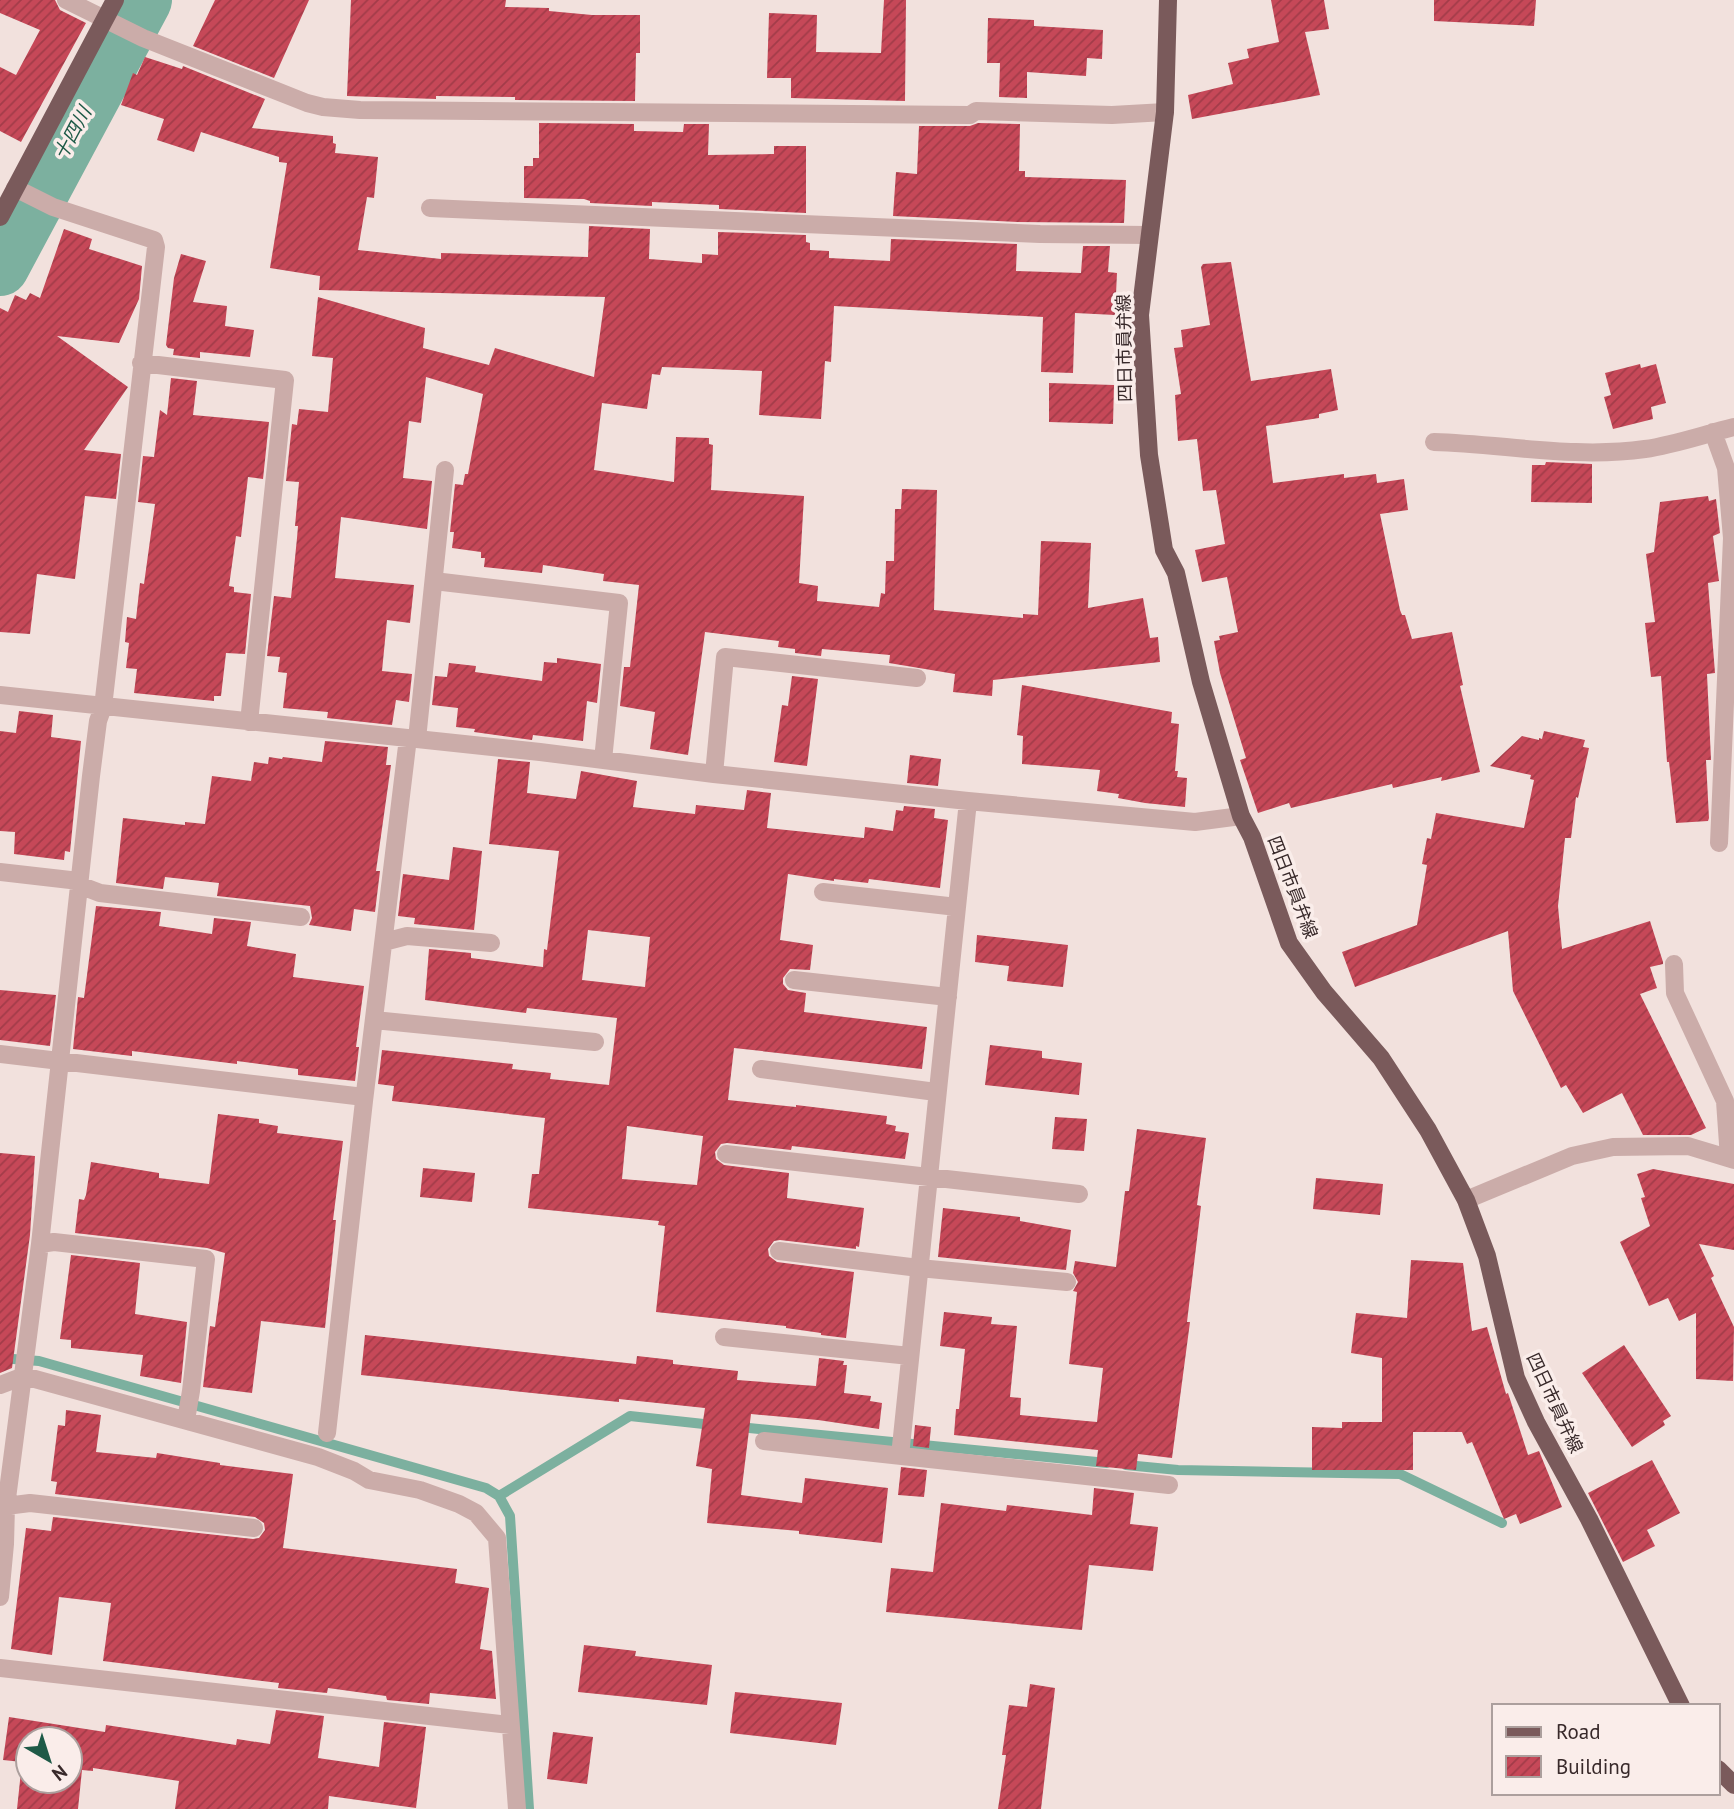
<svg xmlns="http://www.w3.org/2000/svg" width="1734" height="1809" viewBox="0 0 1734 1809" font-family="'PT Sans','Noto Sans JP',sans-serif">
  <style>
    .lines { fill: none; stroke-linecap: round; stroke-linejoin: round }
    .stream { stroke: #7cb09f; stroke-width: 10 }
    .river { stroke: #7cb09f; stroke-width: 58 }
    .building { fill: url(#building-hatch); fill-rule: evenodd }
    .minor { stroke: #cbaca9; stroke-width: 18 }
    .primary { stroke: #7a5a5b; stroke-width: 18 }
    .labels { text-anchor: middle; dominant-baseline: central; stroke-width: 7; stroke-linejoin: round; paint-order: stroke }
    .street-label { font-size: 18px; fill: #38292a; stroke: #faedea }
    .water-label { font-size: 19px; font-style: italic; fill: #1e5a47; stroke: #faedea }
  </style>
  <defs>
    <pattern id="building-hatch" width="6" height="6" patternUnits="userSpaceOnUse" patternTransform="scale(1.75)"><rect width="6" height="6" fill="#c64858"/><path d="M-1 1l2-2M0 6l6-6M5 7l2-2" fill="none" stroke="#a23c49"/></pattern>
  </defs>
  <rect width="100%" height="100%" fill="#f2e1dd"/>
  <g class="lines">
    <path class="stream" d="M0 1358 39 1361 486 1488 499 1496 510 1516 529 1809
      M739 1427 1107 1463
      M1126 1465 1178 1470 1400 1474 1502 1523
      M499 1496 630 1416 713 1425"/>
    <path class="river" d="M0 267 143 0"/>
  </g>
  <path class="building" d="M0 0H55L60 10 86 23 21 142 0 131V67L16 75 40 30 0 13Z
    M215 0H309L274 78 193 46Z
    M351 0H506L505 7 549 8V11L592 15H640V53H636L635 101 515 100V97L436 96V99L347 96Z
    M884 0H906L905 101 791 98V78H767L769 13 817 15 816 52 881 53Z
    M1271 0H1324L1329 29 1305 32 1320 95 1192 119 1188 95 1233 84 1228 63 1249 58 1247 49 1279 42Z
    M1434 0H1536L1534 26 1434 21Z
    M988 18 1034 20V26L1103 30 1102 59 1087 58 1086 76 1027 72V98L999 97 1000 63H987Z
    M145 57 182 69 183 66 265 99 252 128 333 136V143L336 144 335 153 378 157 374 198 367 197 358 250 441 259V253L588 257 589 226 650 229 649 259 702 263V254L718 255V232L806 235V242L810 243V250L829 251V258L890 261 891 239 1017 244 1016 271 1081 273 1083 246H1110L1108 272 1117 273 1115 315 1075 313 1073 373 1041 372 1043 317 834 306 831 362 825 361 821 419 759 415 762 371 662 367 660 375 652 374 647 409 602 403 594 470 674 482 676 437 709 438V444L713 445 711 490 804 496 799 583 818 586 817 601 879 607 881 593 885 594 886 561H894L895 509H901L902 489 937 490 934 610 1023 618V614L1038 615 1041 541 1091 543 1088 608 1143 598 1150 638 1158 637 1160 662 993 680 992 696 953 692 955 674 889 663 890 655 822 649 821 656 795 653V649L778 647 779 641 705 632 688 755 650 749 655 712 620 706 624 667H630L639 585 603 581 604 574 543 565 542 573 484 567 485 558H481V552L452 548 454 532H450L455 484 463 485 465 474H468L483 394 426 377 421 423 409 421 403 478 432 481 427 529 341 517 335 578 414 585 410 623 387 620 382 671 412 674 409 702 396 700 392 725 327 718 328 712 283 708 287 673 278 672 280 657 267 656 274 596 291 598 297 538 298 526H295L299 482 286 481 292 424 297 425 299 409 328 412 333 358 312 356 318 297 425 328 423 348 489 365 495 348 594 377 605 297 319 290 320 276 270 268 287 163 279 162V157L201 132 194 152 157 140 164 119 121 105 133 73 137 75Z
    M539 123 634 124V131L683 132 684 124H709L708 155 774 154V146H806V213L719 209V205L652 202V206L590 203V201L584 199 524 198V166H533V158H539Z
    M978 123 1020 124 1019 171H1025V177L1126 180 1124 223 1018 222 893 216 896 172 917 174 919 126H970Z
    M64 229 92 239 89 249 142 266 139 299 119 343 57 336 128 387 84 450 121 454 116 499 85 496 75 579 37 574 30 634 0 632V308L8 312 15 295 26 300 30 293 40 298Z
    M181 254 206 261 193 302 227 306 225 326 254 330 250 357 200 352V358L173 355 174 349 168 348 166 345 174 278Z
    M1231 262 1251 381 1331 369 1338 410 1319 414V418L1266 426 1273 483 1344 474V478L1376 474 1377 483 1404 479 1408 510 1380 514 1400 610 1402 615H1405L1412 639 1452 632 1463 685 1460 686 1480 772 1441 781 1442 777 1393 788 1392 784 1291 808 1289 803 1258 813 1240 760 1246 758 1220 673 1214 641 1220 640 1219 636 1238 632 1227 577 1202 582 1195 550 1225 544 1216 490 1203 491 1197 439 1178 441 1175 395 1181 394 1174 348 1183 347 1181 330 1210 325 1201 267 1203 264Z
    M1640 364 1641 368 1656 364 1666 403 1651 407 1653 419 1613 429 1604 397 1611 395 1605 373Z
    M171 378 197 381 193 415 269 422 263 479 248 477 241 537 236 536 229 586 234 587V592L251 594 245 654 226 653 221 696H214V701L134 693 137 669 126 668 129 643 125 642 127 617 136 619 140 583 144 584 155 504 138 502 143 456 154 457 160 410 167 415Z
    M1049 383 1114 385 1113 424 1049 422Z
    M1546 462 1592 464V503L1531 502 1532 465H1545Z
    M1708 496 1709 501 1716 499 1720 533 1713 536 1719 581 1708 583 1715 673 1707 674 1711 760H1706L1709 818 1708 821 1676 823 1669 762H1667L1661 676 1651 677 1645 623 1655 622 1646 554 1654 552 1660 502Z
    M557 658 601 664 597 703 587 701 583 741 533 735 532 740 474 732 475 729 456 727 458 708 432 705 435 676 447 677 449 663 476 666 475 672 542 681 544 662 557 663Z
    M792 676 818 679 807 766 774 762 782 705 788 706Z
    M1022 685 1172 712 1171 723 1179 724 1175 771H1178L1177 777 1187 778 1185 807 1145 803 1118 798 1119 794 1097 791 1100 770 1022 764 1023 736 1017 735Z
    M19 711 53 715 51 737 81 741 70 852 65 851 64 860 14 854 15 832 0 831V731L16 733Z
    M1544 731 1585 740 1583 747 1589 748 1578 798 1576 797 1571 838H1565L1558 906 1562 949 1650 921 1663 962V964L1650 967 1657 988 1640 994 1706 1128 1691 1135H1643L1622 1093 1583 1113 1566 1085 1561 1088 1513 991 1508 931 1355 987 1342 952 1417 925 1427 865 1422 864 1427 838 1431 839 1436 813 1524 828 1534 780 1530 779 1531 775 1490 766 1522 736 1539 740V738L1542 739Z
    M325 741 388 747 386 765H391L376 871H380L375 912 354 909 351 931 309 925 312 918 310 906 217 896 219 883 165 877 163 889 116 883 123 818 185 825V822L205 824 212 776 251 781 254 762 268 764 269 757 282 759 283 757 322 762Z
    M910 755 941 759 938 786 907 783Z
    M498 759 530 762 527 793 576 799 581 771 637 781 633 807 695 814 696 805 744 810 747 790 771 793 767 828 864 838 865 827 893 831 896 810 903 811 904 806 935 809 934 818 948 820 940 888 869 879 868 883 834 879V881L788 874 780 940 813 945 810 970 790 969 783 978V984L788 990 806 993 804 1012 927 1027 922 1069 734 1048 728 1100 796 1107V1105L887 1116 886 1124 896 1126 895 1131 909 1133 905 1159 792 1146 791 1150 727 1143 721 1144 715 1152 716 1159 724 1165 789 1173 787 1198 864 1208 859 1247 856 1246V1249L780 1240 774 1241 768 1249 769 1256 777 1262 854 1272 846 1338 821 1335V1333L786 1328V1326L656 1312 665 1226 658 1225 659 1221 528 1208 532 1174H539L545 1118 392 1101 394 1086 378 1084 382 1050 513 1064 512 1069 551 1073 550 1079 609 1085 617 1018 527 1008 526 1013 425 1000 429 949 471 953V958L543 967 544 949 547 950 559 851 489 844ZM588 930 650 937 645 987 582 980ZM627 1126 703 1136 697 1185 622 1179Z
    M453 847 482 851 474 930 414 924 415 918 398 916 403 874 449 880Z
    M96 906 161 912 159 926 212 934 214 918 251 922 247 946 296 954 293 977 364 986 356 1047H359L355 1081 298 1075V1069L237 1061V1064L132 1051V1056L73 1049 78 997 84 998Z
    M977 935 1068 945 1063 987 1007 981 1009 966 975 962Z
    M0 990 56 995 50 1046 0 1040Z
    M990 1045 1042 1051V1058L1082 1063 1079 1095 985 1085Z
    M218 1114 259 1119V1123L278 1126 277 1133 343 1141 333 1220H336L325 1328 261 1321 252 1393 203 1387 210 1326 215 1327 225 1253 207 1248 75 1233 79 1199 84 1200 86 1195 91 1162 159 1173V1178L209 1184Z
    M1055 1117 1087 1119 1084 1151 1052 1149Z
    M1137 1129 1206 1138 1197 1205 1201 1206 1187 1322H1190L1172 1458 1138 1454 1136 1470 1096 1466 1098 1450 954 1435 956 1409H959L965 1349 940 1346 944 1312 992 1317 991 1324 1017 1326 1010 1397 1021 1398 1020 1415 1097 1422 1103 1368 1069 1364 1077 1292 1073 1291 1078 1282 1073 1273 1075 1261 1116 1267 1125 1191H1129Z
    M0 1153 35 1156 30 1235 12 1368 0 1373Z
    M423 1168 475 1173 472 1202 420 1197Z
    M1653 1169 1734 1184V1250L1699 1244 1714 1276 1711 1278 1734 1327 1733 1381 1696 1379V1313L1679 1321 1668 1298 1649 1306 1620 1242 1650 1226 1641 1198 1645 1197 1637 1174Z
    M1316 1178 1383 1184 1380 1215 1313 1209Z
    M943 1208 1020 1217V1221L1071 1230 1066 1270 938 1257Z
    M71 1255 140 1263 135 1314 187 1322 181 1383 140 1376 143 1355 71 1348V1340L60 1339Z
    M1411 1260 1463 1263 1472 1331 1487 1327 1506 1394 1508 1393 1528 1455 1539 1451 1562 1507 1520 1524 1516 1514 1504 1519 1472 1442 1467 1444 1462 1432H1413V1470H1312V1427L1342 1428V1422H1382V1358L1351 1353 1356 1313 1407 1318Z
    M365 1335 636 1364 637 1356 673 1360V1364L738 1371 737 1380 816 1386 819 1358 844 1361 843 1365H847L844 1393 871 1396 870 1401 882 1403 879 1429 818 1420 751 1414 741 1495 802 1503 805 1478 888 1488 882 1543 799 1534V1531L707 1523 712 1469 696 1466 705 1408 619 1399V1402L361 1375Z
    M1624 1345 1671 1416 1663 1421 1665 1425 1632 1447 1582 1373Z
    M66 1410 101 1415 96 1452 156 1458 157 1453 220 1463V1465L293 1474 283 1548 457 1569 455 1583 489 1588 480 1649 492 1651 496 1699 430 1693 429 1704 387 1700 386 1696 328 1688 327 1693 278 1688 279 1683 103 1661 111 1603 59 1597 52 1655 11 1649 26 1528 51 1531 53 1517 253 1539 259 1538 265 1530 264 1523 255 1517 55 1494 57 1482 51 1481 58 1425 65 1426Z
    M915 1425 931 1427 929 1448 913 1446Z
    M1652 1460 1680 1513 1647 1530 1655 1546 1623 1562 1588 1493Z
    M901 1467 927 1470 924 1497 898 1495Z
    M1094 1488 1134 1493 1130 1524 1158 1527 1153 1571 1089 1565 1082 1630 886 1612 891 1568 933 1572 941 1503 1006 1511 1007 1505 1092 1515Z
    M584 1645 636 1651 635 1656 712 1665 707 1705 578 1692Z
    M1030 1684 1055 1688 1041 1809H998L1006 1755H1002L1009 1705 1027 1707Z
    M735 1692 842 1703 836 1745 730 1733Z
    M276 1710 324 1716 318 1758 379 1767 384 1722 426 1727 416 1808 329 1796 328 1809H175L179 1781 93 1768V1771L82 1770 78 1809H17L22 1762 3 1760 9 1717 105 1732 106 1725 236 1745 237 1739 270 1744ZM28 1739H70V1781H28Z
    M553 1732 593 1737 587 1784 547 1779Z"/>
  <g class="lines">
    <path class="minor" d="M66 0 143 38 307 103 323 107 360 110 970 115 976 111 1112 115 1165 112
      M430 208 1040 234 1149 235
      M141 363 285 380 249 722
      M1713 432 1726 468 1732 538 1719 843
      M1434 442C1504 444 1575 459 1645 449 1674 445 1705 434 1734 427
      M434 581 619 603 603 760
      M0 695 540 752 714 774 968 801 1195 822 1241 816
      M417 739 445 470
      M714 774 725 657 917 678
      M0 872 79 881
      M79 885 100 893 301 917
      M823 892 957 907
      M384 942 407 936 491 943
      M1674 964 1675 993 1725 1101 1729 1158
      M794 980 948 997
      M374 1020 595 1042
      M0 1054 364 1097
      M761 1069 936 1092
      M726 1154 1079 1194
      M1466 1200 1572 1156 1613 1147 1688 1146 1734 1160
      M40 1244 54 1242 206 1259 191 1391 186 1420
      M779 1251 919 1268 1067 1282
      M724 1337 910 1356
      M0 1385 24 1376 318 1457 354 1471 369 1480 420 1490 459 1504 476 1513 497 1538 517 1809
      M327 1433 364 1101 408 738
      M764 1441 1169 1485
      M900 1456 968 801
      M6 1506 30 1503 254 1528
      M0 1597 5 1544 6 1506 40 1244 91 776 98 721 103 707 156 247 154 240 53 207 15 188
      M0 1668 510 1725"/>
    <path class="primary" d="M1168 0 1165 112 1140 315 1149 455 1164 550 1176 573 1201 682 1241 816 1252 837 1289 943 1324 992 1381 1058 1428 1130 1466 1200 1487 1256 1516 1378 1536 1422 1589 1519 1681 1706
      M0 217 115 0
      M1718 1769 1734 1785"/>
  </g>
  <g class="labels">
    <g class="street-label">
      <text transform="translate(1124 348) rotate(-91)">四日市員弁線</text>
      <text transform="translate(1293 887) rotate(69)">四日市員弁線</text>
      <text transform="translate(1555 1403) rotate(65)">四日市員弁線</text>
    </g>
    <g class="water-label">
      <text transform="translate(72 133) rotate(-62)">十四川</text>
    </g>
  </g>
  <rect x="1492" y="1704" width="228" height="91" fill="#faedea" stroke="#ac9f9d" stroke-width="2"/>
  <rect x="1506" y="1727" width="35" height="10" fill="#7a5a5b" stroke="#ac9f9d" stroke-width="2"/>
  <text x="1556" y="1739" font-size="21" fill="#38292a">Road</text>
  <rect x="1506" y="1756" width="35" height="21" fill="url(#building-hatch)" stroke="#ac9f9d" stroke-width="2"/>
  <text x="1556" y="1774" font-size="21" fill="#38292a">Building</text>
  <g transform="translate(49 1760) rotate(141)"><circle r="33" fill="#faedea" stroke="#ac9f9d" stroke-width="2"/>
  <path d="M0-5L12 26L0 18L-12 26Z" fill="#1e5a47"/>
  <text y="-10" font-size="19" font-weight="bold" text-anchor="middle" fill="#38292a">N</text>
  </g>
</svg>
